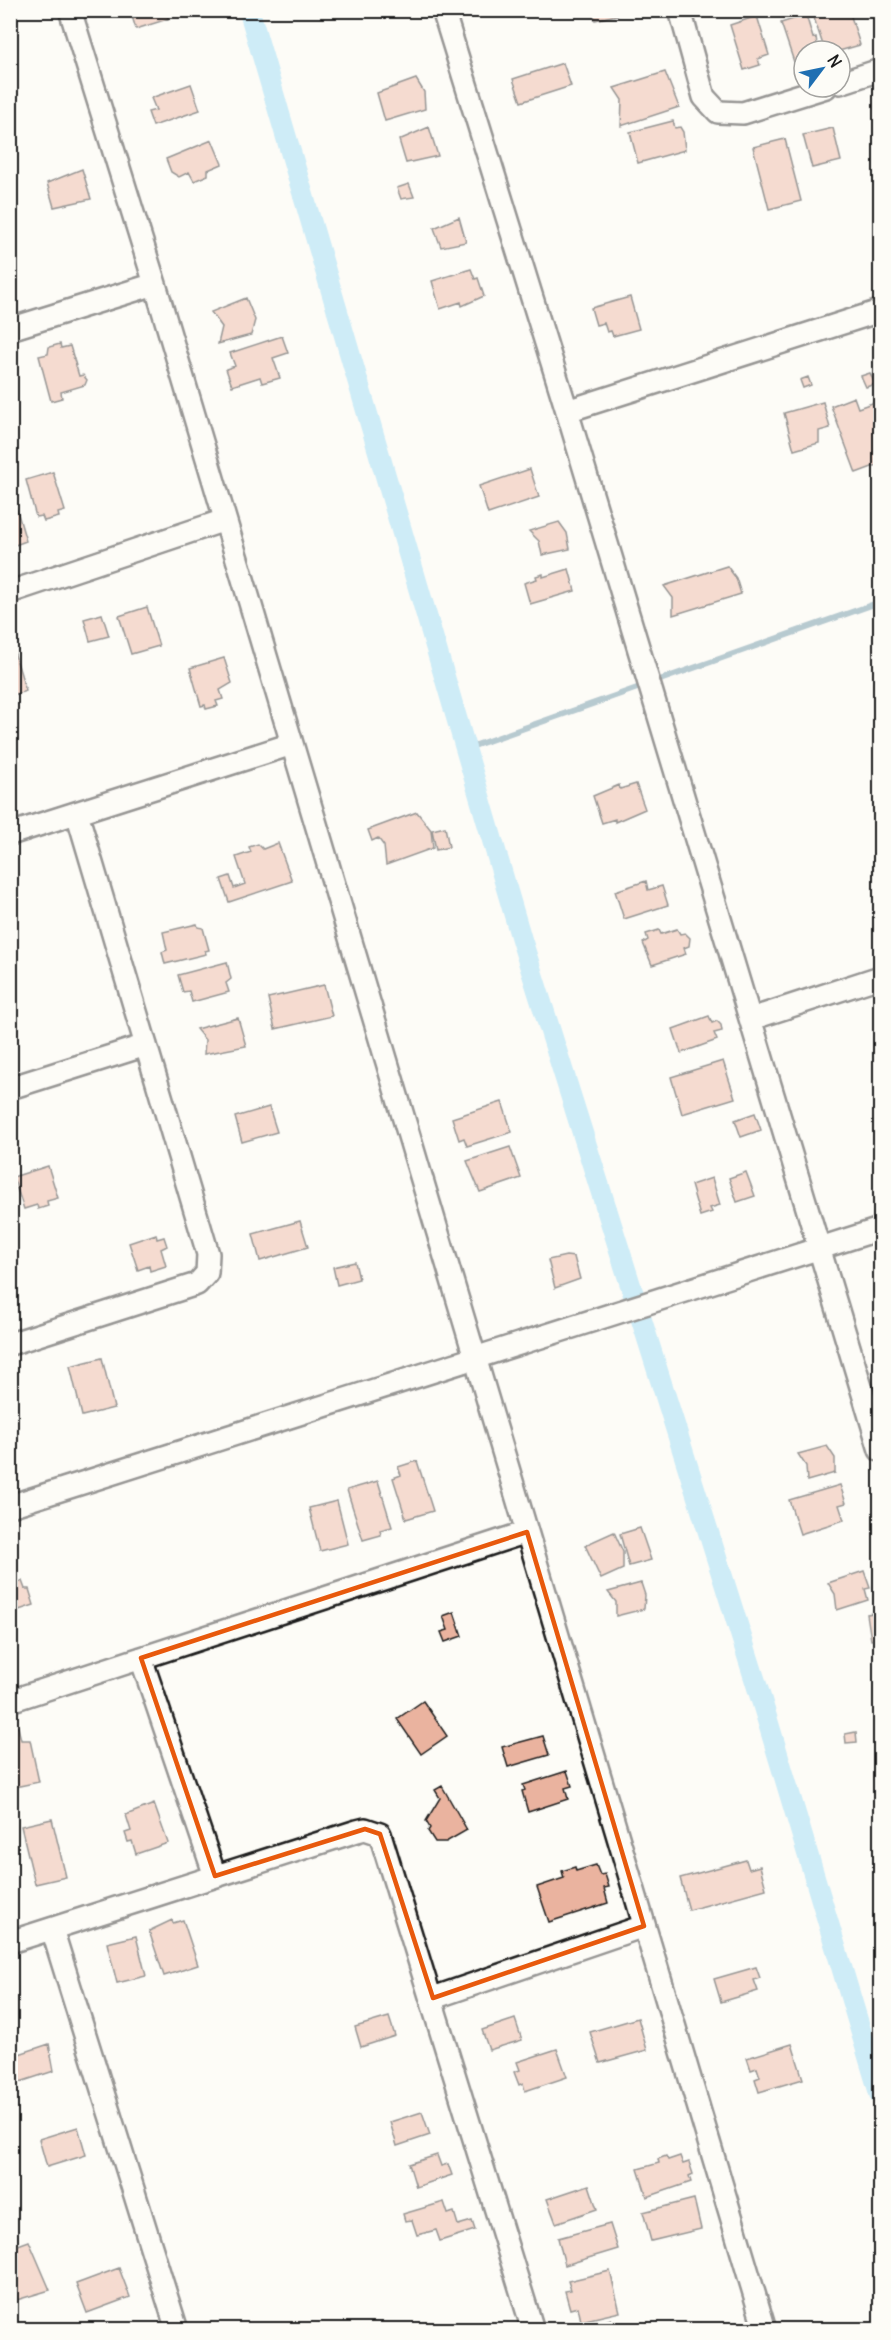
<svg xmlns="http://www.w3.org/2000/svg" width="891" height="2340" viewBox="0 0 891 2340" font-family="Delius,sans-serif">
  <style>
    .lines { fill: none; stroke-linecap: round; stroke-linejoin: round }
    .stream { stroke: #648e9f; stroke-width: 6 }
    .canal { stroke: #94daf6; stroke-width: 21 }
    .building { fill: #eab39f; stroke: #1c1c1c; stroke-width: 1.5 }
    .minor-casing { stroke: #1c1c1c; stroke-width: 26 }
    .minor { stroke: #fdfcf7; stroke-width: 21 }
    .marked { fill: none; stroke: #e8590c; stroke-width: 4.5; stroke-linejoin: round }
  </style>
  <rect width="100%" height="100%" fill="#fdfcf7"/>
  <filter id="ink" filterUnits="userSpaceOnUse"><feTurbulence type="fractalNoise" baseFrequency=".0167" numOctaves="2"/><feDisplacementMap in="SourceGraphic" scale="12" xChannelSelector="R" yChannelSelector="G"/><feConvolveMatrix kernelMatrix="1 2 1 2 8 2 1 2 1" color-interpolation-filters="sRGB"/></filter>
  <g filter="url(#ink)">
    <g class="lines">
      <path class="stream" d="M465 749 880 602"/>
      <path class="canal" d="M249 10 522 941 762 1702 880 2095"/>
    </g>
    <path class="building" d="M130 10H168V19L136 29Z
      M593 10H620L621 14 595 20Z
      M827 10H849L860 45 839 51H825L813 15Z
      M806 15 813 38 816 37 818 51H804V65L796 68 781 23Z
      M757 16 769 55 758 59 760 65 744 70 730 25Z
      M563 63 571 86 521 102 513 79Z
      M665 72 679 107 621 126 622 100 614 88Z
      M416 79 424 92 425 109 385 121 377 93Z
      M191 84 200 110 153 126 148 112 156 110 151 98Z
      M673 121 675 128 680 127 683 132 685 150 638 163 630 132Z
      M429 127 438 156 406 163 399 140Z
      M833 128 841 161 812 168 803 135Z
      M785 139 801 201 769 209 753 147Z
      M212 140 222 164 208 170V175L194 181 189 172 179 177 171 172 166 159Z
      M82 169 91 199 54 207 47 183Z
      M409 184 414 197 401 199 397 188Z
      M459 217 466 242 441 247 434 228Z
      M471 269 475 279 478 278 484 296 462 306 461 302 440 309 432 281Z
      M630 297 639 329 613 336 611 331 607 332 604 323 596 325 591 308Z
      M246 298 255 320 251 335 218 344 222 327 211 312Z
      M282 336 288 353 273 358 280 378 262 383 260 377 232 386 226 369 235 366 230 353Z
      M60 344 61 348 70 346 79 376 83 375 87 380 85 385 61 392 62 398 51 401 39 356 48 354 49 347Z
      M870 373 875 384 866 387 861 376Z
      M808 377 811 385 803 388 800 380Z
      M854 397 858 408 878 401 880 407V464L856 473 831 406Z
      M823 402 830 428 819 431V443L794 450 784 413Z
      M530 469 539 497 488 514 479 486Z
      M53 472 65 511 58 513 59 517 44 521 42 516 36 517 26 480Z
      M16 507 26 541 10 547V508Z
      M559 522 567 533 570 549 542 555 539 541 529 531Z
      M727 566 736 578 741 594 673 615V598L664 586Z
      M569 569 575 591 530 604 524 583 537 579 536 576 543 574V577Z
      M147 607 159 646 131 654 119 616Z
      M102 614 109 636 90 641 84 619Z
      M12 645 26 691 10 696V646Z
      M224 658 232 683 220 690 223 699 216 701 218 706 206 709 205 705 201 706 190 668Z
      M636 784 645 809 615 822V819L602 823 593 796 619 785 620 789Z
      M417 812 431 830 433 848 386 865 384 846 378 838 372 841 368 830Z
      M445 827 449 847 436 850 432 830Z
      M278 843 292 881 229 902 221 879 230 876 234 888 245 884 236 857 251 852 249 847 258 844 263 849Z
      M646 881 648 890 662 886 668 905 624 919 615 891Z
      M197 924 198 927 203 928 209 950 205 951 206 954 165 964 162 952 167 950 163 932Z
      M677 929 680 934 685 933 690 938 689 946 684 948 686 954 652 965 643 943 648 940 646 934 659 930 661 934Z
      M227 962 231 979 226 983 229 992 192 1002 189 991 183 992 178 975Z
      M324 985 332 1016 275 1029 268 998Z
      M709 1016 712 1023 717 1021 721 1025 722 1031 714 1033 717 1040 681 1053 673 1029Z
      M238 1018 246 1046 204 1054 205 1040 196 1029Z
      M723 1061 735 1098 682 1114 671 1077Z
      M502 1102 512 1132 467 1146 464 1138 459 1140 452 1118Z
      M269 1107 277 1132 242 1142 235 1117Z
      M755 1113 761 1130 741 1137 735 1120Z
      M510 1147 521 1178 480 1192 467 1161Z
      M48 1166 58 1198 47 1201 48 1206 38 1209 37 1205 24 1209 13 1177Z
      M746 1172 755 1196 737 1202 729 1178Z
      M712 1178 720 1205 710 1208 712 1212 700 1216 691 1185Z
      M300 1221 308 1247 260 1261 253 1234Z
      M156 1234 157 1239 164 1237 167 1246 161 1249 166 1266 150 1271 149 1266 138 1270 129 1243Z
      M566 1256 574 1257 580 1279 555 1288 548 1260Z
      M355 1262 359 1279 337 1285 333 1267Z
      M102 1358 114 1408 82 1416 70 1366Z
      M827 1446 835 1458V1473L807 1481 806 1466 798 1454Z
      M417 1461 433 1511 406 1519 393 1478 401 1475 398 1467Z
      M378 1481 392 1527 380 1530 381 1535 363 1540 347 1490Z
      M840 1485 846 1503 839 1505 844 1520 800 1534 789 1500Z
      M337 1501 348 1544 320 1551 309 1508Z
      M640 1528 651 1560 629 1566 620 1534Z
      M614 1532 623 1552V1569L601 1579 585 1545Z
      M864 1571 870 1588 865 1589 868 1600 837 1610 835 1594 828 1583Z
      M22 1581 25 1589H29L34 1605 10 1613V1585Z
      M641 1583 645 1595 644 1609 616 1616V1602L608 1592Z
      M454 1612 462 1636 445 1642 441 1632 448 1630 443 1616Z
      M880 1612V1639L871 1640 867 1614Z
      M423 1701 447 1736 421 1754 397 1719Z
      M18 1727 21 1740H30L39 1782 10 1788V1728Z
      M856 1732 857 1742 846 1743 845 1734Z
      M543 1736 549 1755 508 1767 502 1747Z
      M567 1771 572 1786 565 1788 568 1799 528 1812 522 1791 525 1790 523 1785Z
      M442 1786 467 1830 446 1842H435L428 1831 430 1828 426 1821 440 1798 435 1790Z
      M154 1804 168 1843 136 1854 132 1841 128 1842 125 1833 131 1831 126 1815Z
      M52 1819 66 1877 35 1884 21 1826Z
      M746 1860 749 1869 760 1866 766 1889 689 1910 680 1878Z
      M596 1865 600 1875 605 1874 609 1887 604 1888 608 1903 549 1922 537 1887 564 1878 562 1871 575 1867 576 1871Z
      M172 1920 173 1923 183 1920 198 1965 164 1976 149 1931Z
      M136 1936 146 1976 117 1983 107 1943Z
      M756 1967 760 1978 754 1980 758 1991 721 2002 714 1979Z
      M389 2017 395 2036 361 2047 355 2027Z
      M638 2018 647 2050 600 2063 590 2032Z
      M515 2019 522 2040 489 2050 482 2030Z
      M49 2044 54 2071 17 2083 10 2070V2057Z
      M792 2044 803 2079 759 2092 755 2079 760 2077 757 2068 751 2070 747 2058Z
      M557 2049 567 2077 525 2091 523 2083 519 2085 514 2072 520 2070 517 2062Z
      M422 2112 430 2135 397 2146 390 2122Z
      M78 2127 86 2155 47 2167 39 2139Z
      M437 2155 441 2166 448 2164 452 2175 416 2187 409 2164Z
      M666 2156 668 2160 680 2156 683 2164 689 2162 693 2174 689 2176 691 2182 647 2197 638 2169 659 2163 658 2159Z
      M589 2185 597 2209 556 2223 547 2199Z
      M694 2199 701 2229 651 2241 643 2212Z
      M444 2202 448 2214 454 2212 458 2225 472 2221 475 2230 440 2241 436 2230 417 2235 412 2220 405 2221 403 2214Z
      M610 2224 618 2249 565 2265 558 2238Z
      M29 2241 50 2290 10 2302V2248Z
      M119 2268 130 2297 87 2313 76 2284Z
      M610 2271 620 2312 581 2321 578 2307 570 2309 565 2291 571 2290 568 2281Z
      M611 2319 615 2330H595L594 2325Z"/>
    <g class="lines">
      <g class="minor-casing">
        <path id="minor" d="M70 10 155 284 765 2330
          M443 10 567 411 880 1450
          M680 10 704 97 718 112 743 113 826 87
          M840 83 880 70
          M10 329 155 284
          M567 411 880 311
          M10 592 225 520
          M10 834 292 744
          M751 1019 880 977
          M10 1088 146 1045
          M10 1344 197 1284 207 1273 208 1254 77 813
          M10 1506 880 1229
          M141 1658 215 1876
          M10 1701 527 1532
          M52 1929 177 2330
          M10 1942 357 1831 365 1829 380 1834 533 2330
          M433 1998 644 1926"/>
      </g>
      <use href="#minor" class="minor"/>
    </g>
  </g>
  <path d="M0 0H891V2340H0ZM527 1532 644 1926 433 1998 380 1834 365 1829 215 1876 141 1658Z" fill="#fdfcf7" fill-opacity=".55" fill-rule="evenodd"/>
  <path class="marked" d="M527 1532 644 1926 433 1998 380 1834 365 1829 215 1876 141 1658Z"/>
  <rect width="891" height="2340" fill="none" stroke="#fdfcf7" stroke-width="36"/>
  <rect x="18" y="18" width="855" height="2304" fill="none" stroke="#1c1c1c" stroke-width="2" filter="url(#ink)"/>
  <g transform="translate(822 69) rotate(58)"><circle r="28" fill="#fdfcf7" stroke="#a3a29f" stroke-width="1.5"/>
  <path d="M0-4.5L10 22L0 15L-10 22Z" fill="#1f6fb2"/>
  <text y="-9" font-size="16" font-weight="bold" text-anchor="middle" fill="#1c1c1c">N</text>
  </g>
</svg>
